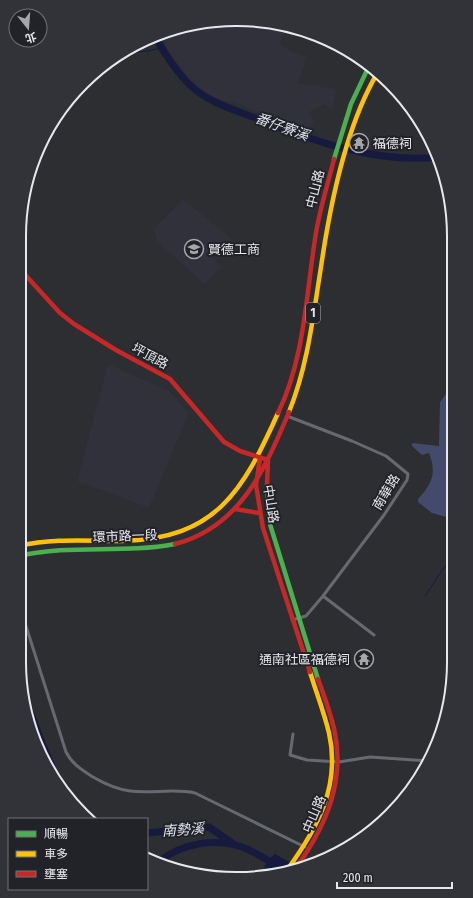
<svg xmlns="http://www.w3.org/2000/svg" width="473" height="898" viewBox="0 0 473 898" font-family="'Fira Sans Condensed','Noto Sans TC',sans-serif">
  <style>
    .built { fill: #30313b }
    .green { fill: #444a6c }
    .water { fill: #171a3f }
    .lines { fill: none; stroke-linecap: round; stroke-linejoin: round }
    .stream { stroke: #171a3f; stroke-width: 1 }
    .river { stroke: #171a3f; stroke-width: 7 }
    .street { stroke: #676970; stroke-width: 3 }
    .fast { stroke: #4caf50; stroke-width: 4.5 }
    .slow { stroke: #ffc107; stroke-width: 4.5 }
    .jam { stroke: #c62828; stroke-width: 4.5 }
    .labels { text-anchor: middle; dominant-baseline: central; stroke-width: 4; stroke-linejoin: round; paint-order: stroke }
    .shield { fill: #222328; stroke: #adadb1; stroke-width: 1 }
    .shield-label { font-size: 12px; font-weight: bold; fill: #e8e8ec }
    .poi-label { font-size: 13px; fill: #e8e8ec; stroke: #222328; text-anchor: start }
    .street-label { font-size: 13px; fill: #e8e8ec; stroke: #222328 }
    .water-label { font-size: 14px; font-style: italic; fill: #dfe2f1; stroke: #222328 }
    .rim { fill: none; stroke: #e8e8ec; stroke-width: 2 }
  </style>
  <rect width="100%" height="100%" fill="#2d2e31"/>
  <path class="built" d="M251 19 286 29 280 43 287 49 307 57 298 83 336 89 332 110 325 104 309 112 314 122 307 132 234 102 223 101 208 94 187 76 169 51 160 34 167 30Z
    M183 199 232 239 212 257 222 267 204 284 157 241 154 229Z
    M108 364 169 391 189 413 149 508 77 481Z"/>
  <path class="green" d="M453 385V519L432 513 418 502V499C432 484 437 473 429 453L422 455 412 446V443L439 446 440 402Z"/>
  <path class="water" d="M275 854 298 867 267 875 262 872 268 860Z"/>
  <g class="lines">
    <path class="stream" d="M128 53 148 51 161 48
      M425 596 443 569 453 560"/>
    <path class="river" d="M156 37C162 51 180 76 191 86 208 102 232 109 253 117 311 140 375 164 438 157
      M25 698 42 743 63 792
      M147 833 209 827 235 845
      M159 862C181 843 214 838 242 847 253 851 265 859 275 864"/>
    <path class="street" d="M287 416 352 441 386 456 408 474 407 480 384 515 323 596 306 616 292 620
      M323 596 374 635
      M19 604 66 752C72 764 82 770 93 777 105 784 116 789 130 791 152 794 173 788 195 793L305 847
      M293 734 290 755 307 760 339 762 370 757 429 761"/>
    <path class="fast" d="M334 159 351 104 369 66
      M267 484 269 521 318 679
      M19 556C71 544 123 554 175 544"/>
    <path class="slow" d="M289 412C308 365 313 316 321 267 330 205 346 125 378 72
      M19 546C53 538 87 541 122 541 216 539 243 491 278 413
      M287 870C317 829 341 786 329 733 324 712 316 692 310 672"/>
    <path class="jam" d="M19 268 60 313 74 324 116 350 170 379 224 442 240 451 268 460 267 484
      M278 413C305 358 306 293 316 233 320 208 328 184 334 159
      M260 458 256 485 263 528 310 672
      M235 509 259 513
      M175 544C241 527 265 468 289 412
      M296 868C326 826 346 781 334 728 330 712 324 695 318 679"/>
  </g>
  <defs>
    <g id="temple-ring" transform="scale(1)"><circle r="9.5" fill="#222328" stroke="#a7a7ab" stroke-width="1.5"/><path d="M0-6L5-2H3V0L6.5 2.5H4V6H1.5V3h-3V6H-4V2.5H-6.5L-3 0V-2H-5Z" fill="#a7a7ab"/></g>
    <g id="school-ring" transform="scale(1)"><circle r="9.5" fill="#222328" stroke="#a7a7ab" stroke-width="1.5"/><path d="M0-5L7-2L0 1L-7-2ZM-4 1L0 2.5L4 1V4Q0 6-4 4Z" fill="#a7a7ab"/></g>
  </defs>
  <g fill-rule="evenodd">
    <use href="#temple-ring" x="359" y="143"/>
    <use href="#school-ring" x="194" y="249"/>
    <use href="#temple-ring" x="364" y="659"/>
  </g>
  <g class="labels">
    <rect class="shield" x="306" y="303" width="14" height="20" rx="3"/>
    <g class="shield-label">
      <text x="313" y="313">1</text>
    </g>
    <g class="poi-label">
      <text x="373" y="143">福德祠</text>
      <text x="208" y="249">賢德工商</text>
      <text x="350" y="659" text-anchor="end">通南社區福德祠</text>
    </g>
    <g class="street-label">
      <text transform="translate(315 189) rotate(-76)">中山路</text>
      <text transform="translate(150 356) rotate(28)">坪頂路</text>
      <text transform="translate(386 492) rotate(-59)">南華路</text>
      <text transform="translate(271 504) rotate(81)">中山路</text>
      <text transform="translate(125 536) rotate(-2)">環市路一段</text>
      <text transform="translate(314 814) rotate(-67)">中山路</text>
    </g>
    <g class="water-label">
      <text transform="translate(282 127) rotate(20)">番仔寮溪</text>
      <text transform="translate(183 830) rotate(-4)">南勢溪</text>
    </g>
  </g>
  <path d="M0 0H473V898H0ZM236 26H237A210 210 0 0 1 447 236V662A210 210 0 0 1 237 872H236A210 210 0 0 1 26 662V236A210 210 0 0 1 236 26Z" fill="#323338" fill-rule="evenodd"/>
  <path class="rim" d="M236 26H237A210 210 0 0 1 447 236V662A210 210 0 0 1 237 872H236A210 210 0 0 1 26 662V236A210 210 0 0 1 236 26Z"/>
  <rect x="8" y="818" width="140" height="72" fill="#222328" stroke="#717276"/>
  <rect x="16" y="831" width="20" height="6" fill="#4caf50" stroke="#717276"/>
  <text x="44" y="838" font-size="12" fill="#e8e8ec">順暢</text>
  <rect x="16" y="851" width="20" height="6" fill="#ffc107" stroke="#717276"/>
  <text x="44" y="858" font-size="12" fill="#e8e8ec">車多</text>
  <rect x="16" y="871" width="20" height="6" fill="#c62828" stroke="#717276"/>
  <text x="44" y="878" font-size="12" fill="#e8e8ec">壅塞</text>
  <g transform="translate(28 28) rotate(163)"><circle r="19" fill="#222328" stroke="#717276"/>
  <path d="M0-3L7 15L0 10L-7 15Z" fill="#a7a7ab"/>
  <text y="-6" font-size="11" font-weight="bold" text-anchor="middle" fill="#e8e8ec">北</text>
  </g>
  <path d="M337 882v6h115v-6" fill="none" stroke="#e8e8ec" stroke-width="2"/>
  <text x="343" y="882" font-size="12" fill="#e8e8ec" stroke="#222328" stroke-width="3" paint-order="stroke">200 m</text>
</svg>
